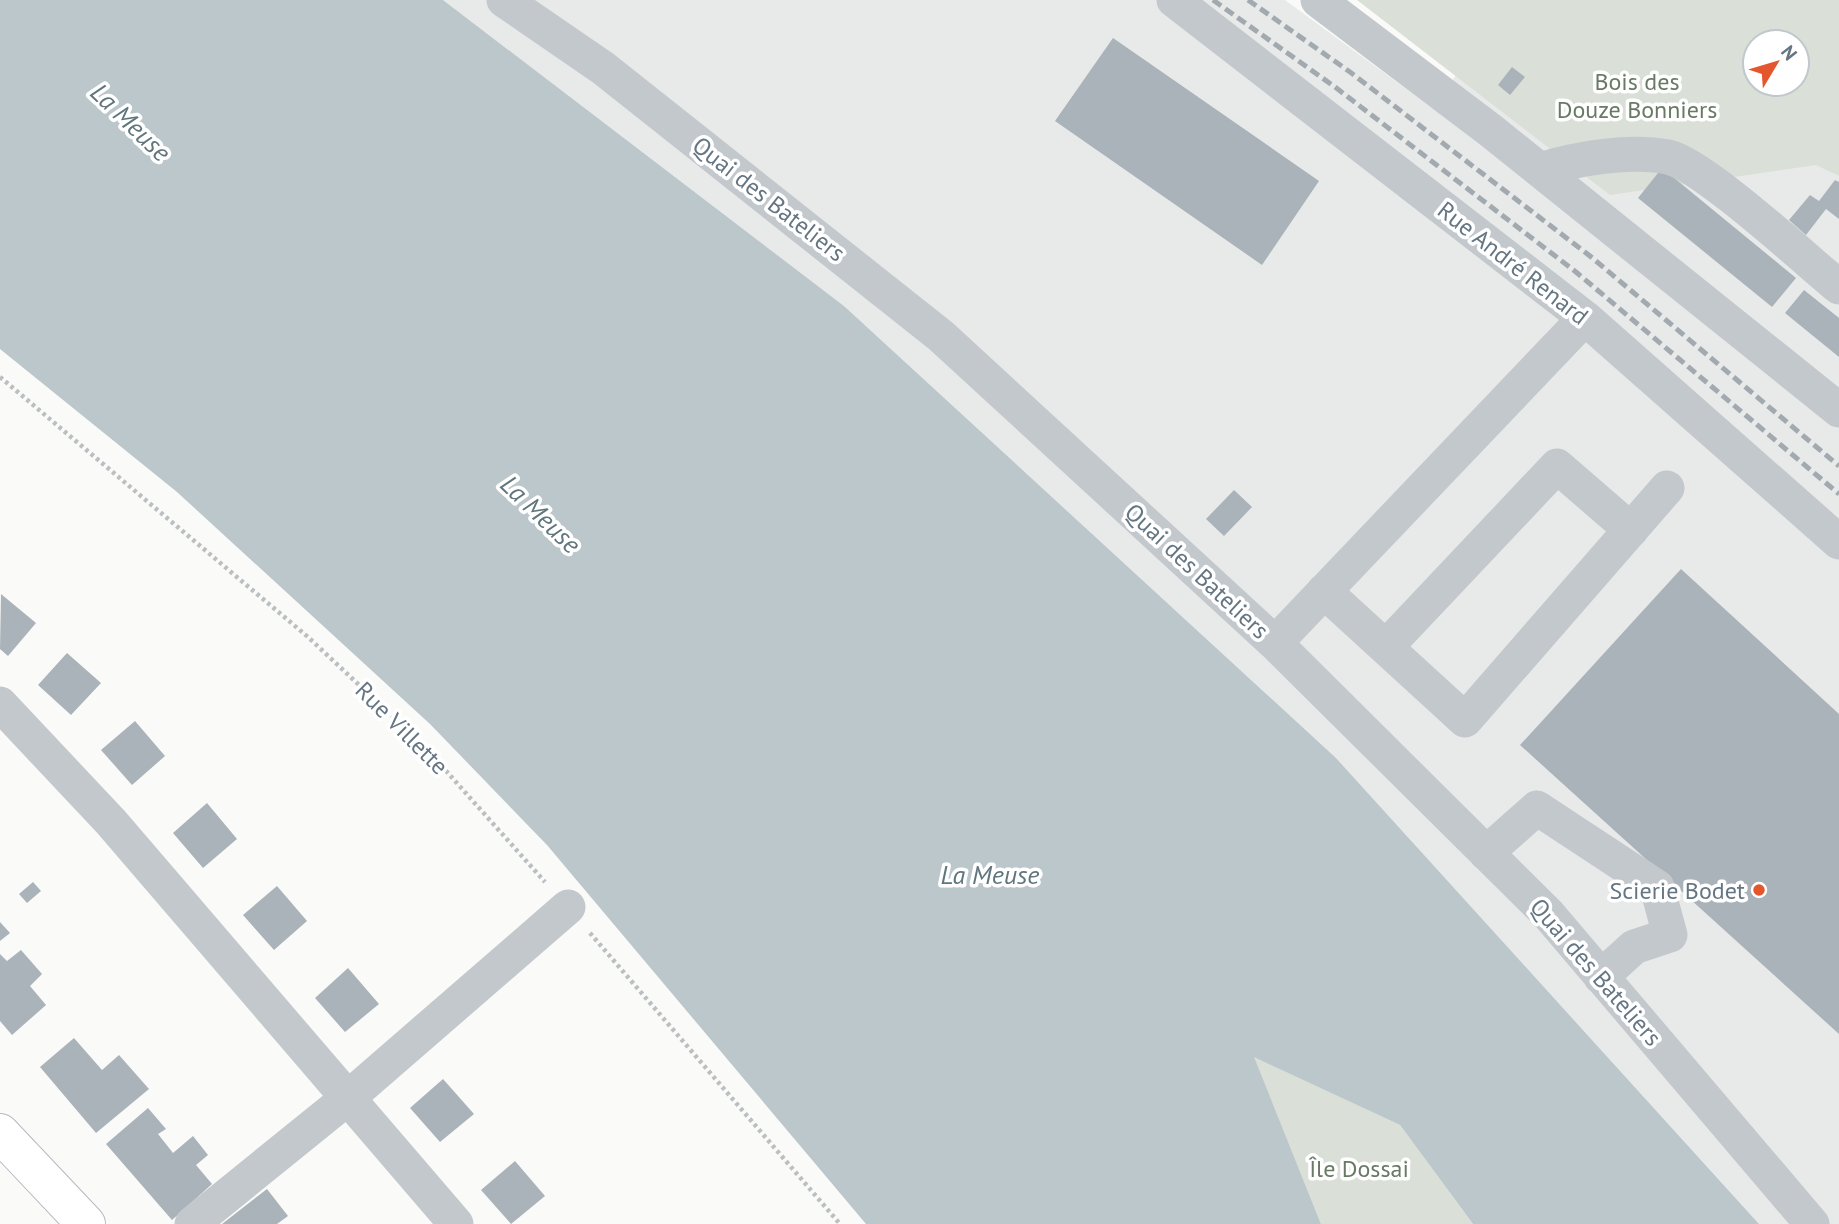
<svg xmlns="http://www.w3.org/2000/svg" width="1839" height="1224" viewBox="0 0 1839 1224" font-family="'PT Sans',sans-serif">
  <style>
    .built { fill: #e8e9e9 }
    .green { fill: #dadfd7; fill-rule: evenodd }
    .water { fill: #bbc7cb }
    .building { fill: #aab3b9 }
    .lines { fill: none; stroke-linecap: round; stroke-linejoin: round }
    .major-casing { stroke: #b5babe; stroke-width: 40 }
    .path { stroke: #bbbfc2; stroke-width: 4.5; stroke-dasharray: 3.5 3.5; stroke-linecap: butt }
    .minor { stroke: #c3c8cc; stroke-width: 35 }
    .major { stroke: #fff; stroke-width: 38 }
    .rail { stroke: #a2aab0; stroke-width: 5; stroke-dasharray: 10 5; stroke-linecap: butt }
    .poi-dot { fill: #e4572e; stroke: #fff; stroke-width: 2.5 }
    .labels { text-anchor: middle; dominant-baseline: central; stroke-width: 7; stroke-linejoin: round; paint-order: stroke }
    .park-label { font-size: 24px; fill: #687a64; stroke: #fff }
    .street-label { font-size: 24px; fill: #657683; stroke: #fff }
    .poi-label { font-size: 24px; fill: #657683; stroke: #fff; text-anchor: end }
    .water-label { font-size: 26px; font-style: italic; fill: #60757c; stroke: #fff }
  </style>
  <rect width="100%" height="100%" fill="#fafaf8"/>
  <path class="built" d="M443 0H1285L1432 108 1511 0 1839 176V1224H1759L1336 758 844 306Z"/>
  <path class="green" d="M1357 0H1839V176L1816 165 1610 195ZM1755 42H1797V84H1755Z
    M1253 1056 1400 1125 1473 1224H1321Z"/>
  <path class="water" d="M0 0H443L844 306 1336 758 1759 1224H1473L1400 1125 1254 1057 1321 1224H866L547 845 430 724 177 492 0 349Z"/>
  <path class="building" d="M1113 38 1319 181 1262 265 1055 121Z
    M1512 67 1525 77 1510 95 1498 85Z
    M1662 168 1796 278 1772 307 1638 198Z
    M1835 180 1839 182V219L1826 209 1806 235 1789 220 1810 195 1819 201Z
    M1804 290 1839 318V357L1785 313Z
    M1234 490 1252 507 1224 536 1206 519Z
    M1681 569 1839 714V1034L1520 745Z
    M1 594 36 623 8 656 0 649Z
    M67 653 101 683 71 715 38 685Z
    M135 721 165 756 132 785 101 750Z
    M207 803 237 839 203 868 173 833Z
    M33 882 41 891 27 903 19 894Z
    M277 886 307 921 274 950 243 915Z
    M0 922 10 933 0 941Z
    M21 950 42 974 30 986 46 1005 12 1035 0 1021V954L7 961Z
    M348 968 379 1004 345 1032 315 998Z
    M74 1038 102 1070 119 1055 149 1089 96 1133 40 1067Z
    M443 1079 474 1114 440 1142 410 1108Z
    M148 1108 166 1129 158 1134 173 1153 193 1136 208 1155 196 1165 212 1184 172 1220 106 1144Z
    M515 1161 545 1196 511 1224 481 1190Z
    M267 1189 288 1216 277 1224H222Z"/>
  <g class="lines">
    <g class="major-casing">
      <path id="major" d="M0 1133 86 1224"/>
    </g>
    <path class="path" d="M0 377 308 637 423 745 545 882
      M590 933 840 1224"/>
    <path class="minor" d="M504 0 603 68 941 336 1275 643 1549 915 1812 1224
      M1174 0 1585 318 1839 542
      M1318 0 1490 130 1839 410
      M1540 170C1578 158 1629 150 1668 157 1702 164 1806 260 1839 287
      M1324 591 1465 720 1667 488
      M1275 643 1585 318
      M1386 647 1557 466 1631 530
      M0 704 111 822 456 1224
      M1486 853 1537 808 1657 887 1670 935 1634 947 1601 977
      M192 1224 349 1097 568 907"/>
    <use href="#major" class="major"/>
    <path class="rail" d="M1213 0 1335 87 1576 272 1839 494
      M1248 0 1350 72 1590 256 1839 466"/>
  </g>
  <circle class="poi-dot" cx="1759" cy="890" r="7"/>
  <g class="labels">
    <g class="park-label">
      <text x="1637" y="81">Bois des<tspan x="1637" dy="28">Douze Bonniers</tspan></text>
      <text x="1359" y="1168">Île Dossai</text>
    </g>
    <g class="street-label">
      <text transform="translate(769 199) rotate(38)">Quai des Bateliers</text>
      <text transform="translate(1513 263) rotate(38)">Rue André Renard</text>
      <text transform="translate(1197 571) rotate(43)">Quai des Bateliers</text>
      <text transform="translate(402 728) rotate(45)">Rue Villette</text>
      <text transform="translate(1596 972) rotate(49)">Quai des Bateliers</text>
    </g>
    <g class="poi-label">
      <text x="1745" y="890">Scierie Bodet</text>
    </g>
    <g class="water-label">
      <text transform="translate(131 122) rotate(44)">La Meuse</text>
      <text transform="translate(541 514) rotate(44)">La Meuse</text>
      <text x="990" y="874">La Meuse</text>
    </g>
  </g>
  <g transform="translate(1776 63) rotate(52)"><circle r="33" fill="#ffffff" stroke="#c1c8cd" stroke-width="2"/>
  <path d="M0-5L12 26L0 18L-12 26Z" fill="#e4572e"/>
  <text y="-10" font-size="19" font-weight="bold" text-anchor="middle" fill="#657683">N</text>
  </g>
</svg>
